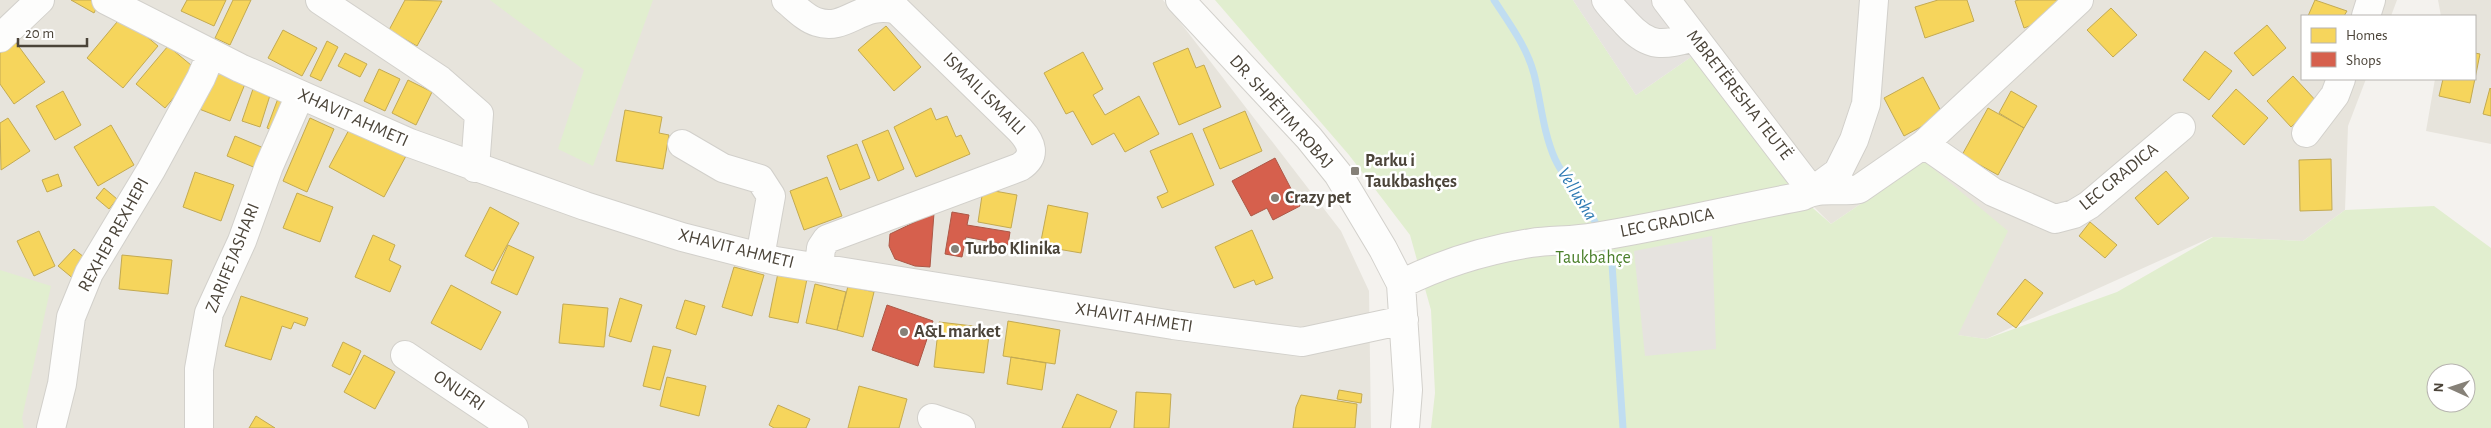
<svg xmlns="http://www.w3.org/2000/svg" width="2491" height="428" viewBox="0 0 2491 428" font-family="'Alegreya Sans',sans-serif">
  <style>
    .residential { fill: #e7e4dc }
    .green { fill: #e1eecf; fill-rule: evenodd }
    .parking { fill: #e6e3df }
    .homes { fill: #f6d55c; stroke: #c3aa52 }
    .shops { fill: #d6604d; stroke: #ac5847 }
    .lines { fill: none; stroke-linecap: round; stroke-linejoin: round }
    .stream { stroke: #c0ddf1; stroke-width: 7 }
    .minor-casing { stroke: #d2d0cb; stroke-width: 30 }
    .minor { stroke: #fdfdfc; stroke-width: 28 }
    .poi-dot { fill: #868178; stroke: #fff; stroke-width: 2 }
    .labels { text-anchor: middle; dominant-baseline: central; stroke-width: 5; stroke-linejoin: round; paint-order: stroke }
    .street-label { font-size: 18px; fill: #4b4439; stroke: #fff }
    .poi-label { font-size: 18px; font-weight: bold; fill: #4b4439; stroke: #fff; text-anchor: start }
    .park-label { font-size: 18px; fill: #4a7f2a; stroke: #fff }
    .water-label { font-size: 19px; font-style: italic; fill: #2e7ab2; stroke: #fff }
  </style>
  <rect width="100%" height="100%" fill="#f4f2ee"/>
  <path class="residential" d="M0 0H1163L1341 231 1369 291 1371 428H0Z
    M1651 0H2397L2391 16H2302V79H2366L2348 126 2345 210 2303 241 2212 237 1986 339 1957 335 1924 161 1831 224 1803 196 1691 57Z
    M2438 0H2491V144L2426 131 2435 79H2475V16H2441Z"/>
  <path class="green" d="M490 0H653L593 166 558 149 584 70Z
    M1215 0H1573L1636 95 1691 57 1806 202 1831 224 1924 161 2008 231 1958 335 1986 339 2117 292 2213 237 2303 241 2345 210 2434 206 2491 248V428H1431L1435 393 1431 310 1410 235 1349 155ZM2436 373H2466V403H2436Z
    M0 270 51 286 22 418 24 428H0Z"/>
  <path class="parking" d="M1573 0H1651L1691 57 1636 95Z
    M1712 236 1716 349 1645 356 1634 251Z"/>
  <path class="homes" d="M71 0H94L99 3 94 13Z
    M187 0H226L214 26 181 11Z
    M233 0H251L230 45 215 38Z
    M405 0 442 1 417 46 389 30Z
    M1938 0H1967L1974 21 1925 38 1915 7Z
    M2019 0H2060L2065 13 2024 28 2015 1Z
    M2315 0 2347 11 2344 16H2308Z
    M2111 8 2137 35 2113 57 2087 30Z
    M122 16 158 46 123 88 87 58Z
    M2267 25 2286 48 2253 76 2234 53Z
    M886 26 921 67 894 91 858 50Z
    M283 30 317 48 302 76 268 58Z
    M11 36 45 82 14 104 0 84V44Z
    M327 41 338 47 321 81 310 76Z
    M168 46 197 70 165 108 136 84Z
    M1188 48 1196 68 1204 65 1221 107 1179 125 1153 63Z
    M2205 51 2232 71 2209 100 2183 80Z
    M1083 52 1103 89 1093 95 1105 115 1139 96 1159 134 1125 152 1114 133 1092 145 1073 111 1066 114 1044 73Z
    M345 53 367 64 360 77 338 66Z
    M2475 53 2480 54 2470 103 2439 96 2443 79H2475Z
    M211 65 247 79 230 121 194 107Z
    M379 69 400 79 385 111 364 101Z
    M2293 76 2318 103 2291 127 2267 101Z
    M1923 77 1943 115 1904 136 1884 98Z
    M408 80 432 92 416 125 392 113Z
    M255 83 272 89 260 127 242 121Z
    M2490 88 2491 89V116L2483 114Z
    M2236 89 2268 118 2244 145 2212 116Z
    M63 91 81 125 55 140 36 106Z
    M2011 91 2037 106 2024 128 1999 113Z
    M280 93 296 99 283 134 267 128Z
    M931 108 936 120 947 116 956 137 961 135 970 154 916 177 894 127Z
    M1988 108 2024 128 1998 175 1962 155Z
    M625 110 662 117 659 133 669 135 663 169 616 161Z
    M1245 111 1262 151 1220 169 1203 129Z
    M8 118 30 151 1 170 0 123Z
    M310 118 334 129 307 192 283 181Z
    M111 125 134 165 98 186 74 147Z
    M351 126 406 156 384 197 329 167Z
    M888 130 904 169 878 181 862 141Z
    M1192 133 1214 185 1162 208 1157 197 1168 192 1150 151Z
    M235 136 271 151 263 171 227 156Z
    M857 144 870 178 840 190 827 156Z
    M2331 159 2332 210 2300 211 2299 160Z
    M2166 171 2189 198 2158 225 2135 198Z
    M195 172 234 185 221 221 183 207Z
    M58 174 62 186 47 192 42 180Z
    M827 177 842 216 804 230 790 191Z
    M104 188 117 199 109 209 96 198Z
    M983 189 1017 195 1011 228 978 222Z
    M297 193 333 207 320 242 283 228Z
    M1048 205 1088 213 1081 253 1040 246Z
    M490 207 519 223 493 271 465 256Z
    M2090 222 2117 245 2105 258 2079 236Z
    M1252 230 1273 278 1256 285 1254 280 1234 288 1215 247Z
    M39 231 55 266 34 276 17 241Z
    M373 235 395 245 389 260 401 266 390 292 355 277Z
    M508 245 534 257 517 295 491 283Z
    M74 249 90 262 75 280 58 266Z
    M122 255 172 260 168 294 119 289Z
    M734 267 764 275 752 316 722 307Z
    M779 268 808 274 798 323 769 317Z
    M2025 279 2043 293 2016 328 1997 314Z
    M815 284 846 292 837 330 806 323Z
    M451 285 501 312 481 350 431 323Z
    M848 286 874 292 863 337 837 330Z
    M241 296 308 318 305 326 294 322 291 329 282 326 271 360 225 346Z
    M620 298 642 305 631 342 609 336Z
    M685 300 705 306 696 335 676 328Z
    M563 304 608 308 604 347 559 343Z
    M1008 321 1060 330 1055 364 1003 356Z
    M939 322 990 328 984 373 934 367Z
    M343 342 361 351 350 375 332 366Z
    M653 346 671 350 660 390 643 386Z
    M364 355 395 372 375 409 344 392Z
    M1011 357 1046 363 1042 390 1007 384Z
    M667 377 706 386 699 416 660 406Z
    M859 386 907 399 899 428H848Z
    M1339 390 1362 394 1361 403 1337 399Z
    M1136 392 1171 394 1169 428H1134Z
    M1077 394 1117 411 1110 428H1062Z
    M1301 395 1357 404 1355 428H1293L1296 407Z
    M778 405 810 419 806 428H774L769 425Z
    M256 416 275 428H249Z"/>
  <path class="shops" d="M1275 158 1300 206 1273 220 1267 208 1251 216 1232 181Z
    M952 212 969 215 967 225 1010 232 1008 245 966 237 962 257 945 254Z
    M934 213 930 267 915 266 895 259 889 246 890 234Z
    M887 305 933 321 918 366 872 350Z"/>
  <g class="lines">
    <path class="stream" d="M1494 0C1509 23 1527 47 1534 74 1541 102 1543 132 1555 159 1567 185 1589 204 1599 231
      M1603 241 1612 264 1623 428"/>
    <g class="minor-casing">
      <path id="minor" d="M106 0 240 68 410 143 585 206 682 237 776 261 1173 325 1302 342 1404 320
        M320 0 440 80 479 114 475 168
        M786 0C795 7 806 19 817 22 847 32 861 0 897 10L1020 130C1032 143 1037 156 1020 167L827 239 821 248 819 268
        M1180 0 1309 138 1338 174 1383 249 1401 284 1408 390 1405 428
        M1606 0C1612 9 1620 16 1627 24 1650 49 1664 45 1694 37
        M1666 0 1812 191 1838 172 1854 140 1866 104 1874 0
        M2366 16 2371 0
        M0 38 40 0
        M2306 133 2335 95 2341 79
        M682 144 723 168 760 179 771 196 760 257
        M1924 144 1993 192 2055 219 2074 214 2089 205 2181 127
        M1401 284C1441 264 1486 250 1531 243 1552 240 1574 241 1595 237 1665 226 1734 209 1803 196 1819 186 1840 193 1859 189L1924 144 2079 0
        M405 355 514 428
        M932 418 961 428
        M51 428 62 384 71 317 89 273 151 170 201 78 211 54
        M199 428V369L209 313 242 241 269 166 300 95"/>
    </g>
    <use href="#minor" class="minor"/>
  </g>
  <g class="poi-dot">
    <rect x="1350" y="166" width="10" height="10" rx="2.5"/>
    <circle cx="1275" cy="198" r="5"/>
    <circle cx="955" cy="249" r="5"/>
    <circle cx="904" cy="332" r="5"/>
  </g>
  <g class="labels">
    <g class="street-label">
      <text transform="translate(984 94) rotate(45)">ISMAIL ISMAILI</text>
      <text transform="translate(1739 95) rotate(52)">MBRETËRESHA TEUTË</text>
      <text transform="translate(1281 112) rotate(48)">DR. SHPËTIM ROBAJ</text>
      <text transform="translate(353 118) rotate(24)">XHAVIT AHMETI</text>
      <text transform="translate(2119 177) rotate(-39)">LEC GRADICA</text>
      <text transform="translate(1667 223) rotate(-11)">LEC GRADICA</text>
      <text transform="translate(114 235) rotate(-61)">REXHEP REXHEPI</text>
      <text transform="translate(736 249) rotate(14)">XHAVIT AHMETI</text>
      <text transform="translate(233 258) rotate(-68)">ZARIFE JASHARI</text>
      <text transform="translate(1134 318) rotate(9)">XHAVIT AHMETI</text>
      <text transform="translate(459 391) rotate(34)">ONUFRI</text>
    </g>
    <g class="poi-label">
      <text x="1365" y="161">Parku i<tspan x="1365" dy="21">Taukbashçes</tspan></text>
      <text x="1285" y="198">Crazy pet</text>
      <text x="965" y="249">Turbo Klinika</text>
      <text x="914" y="332">A&amp;L market</text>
    </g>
    <g class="park-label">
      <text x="1593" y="258">Taukbahçe</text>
    </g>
    <g class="water-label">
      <text transform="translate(1577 194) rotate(58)">Vellusha</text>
    </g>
  </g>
  <rect x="2301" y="15" width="175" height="65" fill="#ffffff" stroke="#b7b4b0"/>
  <rect x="2311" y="28" width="25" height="15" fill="#f6d55c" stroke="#b7b4b0"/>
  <text x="2346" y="40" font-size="15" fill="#4b4439">Homes</text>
  <rect x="2311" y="52" width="25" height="15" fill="#d6604d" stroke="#b7b4b0"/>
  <text x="2346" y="65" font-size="15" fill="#4b4439">Shops</text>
  <g transform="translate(2451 388) rotate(273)"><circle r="24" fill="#ffffff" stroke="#b7b4b0"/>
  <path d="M0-4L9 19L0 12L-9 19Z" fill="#868178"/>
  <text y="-8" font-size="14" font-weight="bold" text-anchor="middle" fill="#4b4439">N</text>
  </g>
  <path d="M18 38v8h69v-8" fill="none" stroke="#4b4439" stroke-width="2.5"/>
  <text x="25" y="38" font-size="15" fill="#4b4439" stroke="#ffffff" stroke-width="4" paint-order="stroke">20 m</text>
</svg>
